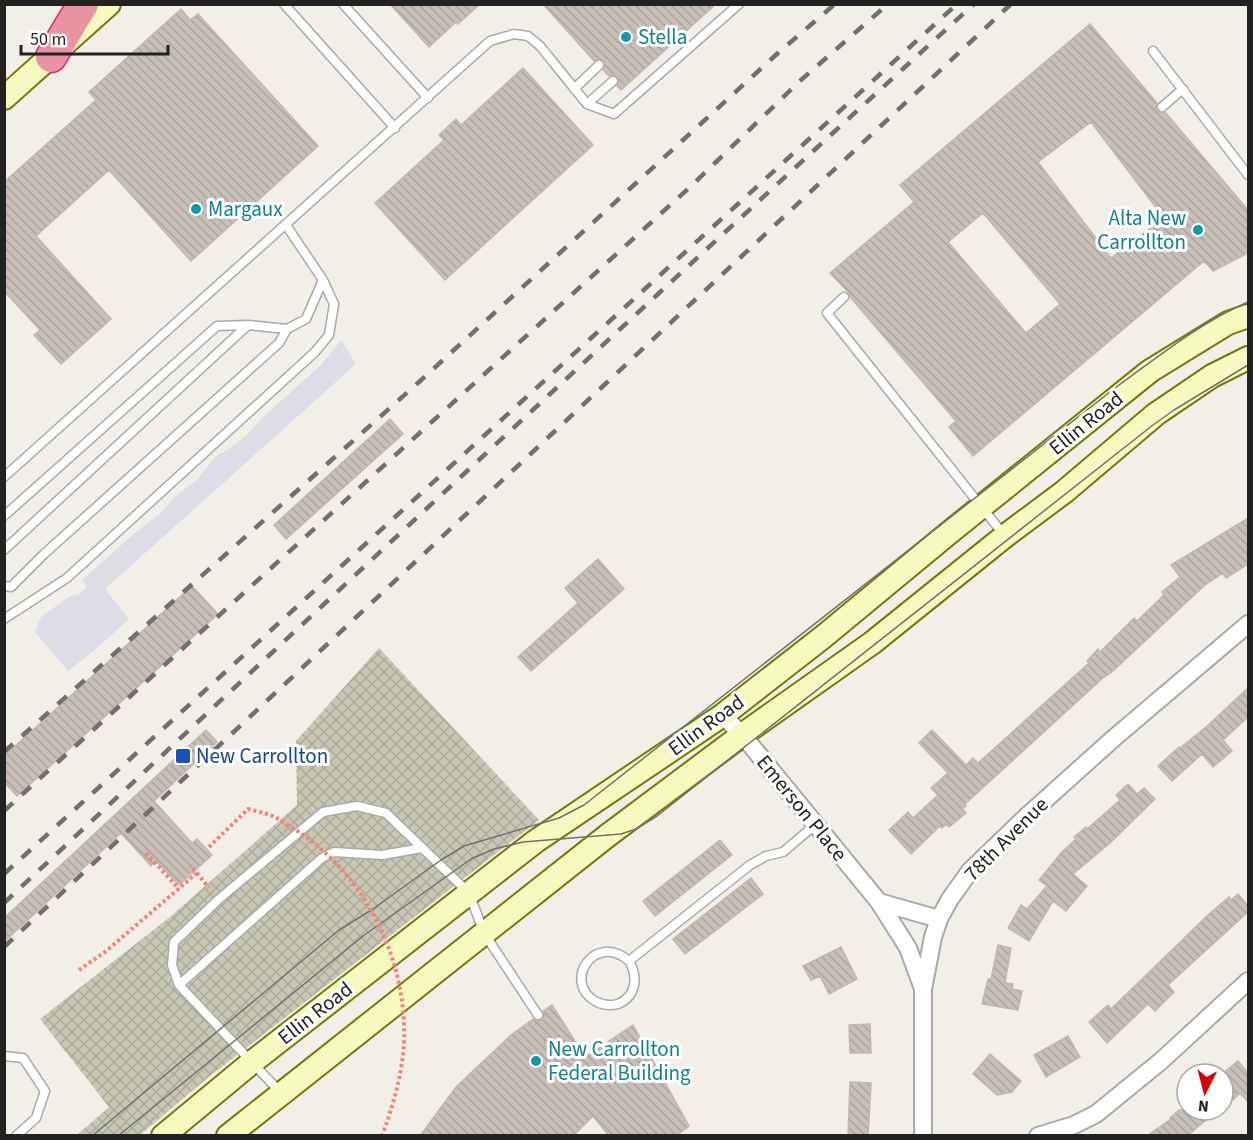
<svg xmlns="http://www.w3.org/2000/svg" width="1253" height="1140" viewBox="0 0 1253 1140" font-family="'Source Sans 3',sans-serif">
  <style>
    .construction { fill: url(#construction-cross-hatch) }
    .plaza { fill: #dddde8 }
    .building { fill: url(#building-back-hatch); stroke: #c4b6ab; stroke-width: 1.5; fill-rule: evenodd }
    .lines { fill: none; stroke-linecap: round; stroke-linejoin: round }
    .lane-casing { stroke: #a9a9a9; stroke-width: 11 }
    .street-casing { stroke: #a9a9a9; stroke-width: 20 }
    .secondary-casing { stroke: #707d05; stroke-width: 26 }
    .highway-casing { stroke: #dc2a67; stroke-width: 33 }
    .path { stroke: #fa8072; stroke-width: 4; stroke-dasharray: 3 3; stroke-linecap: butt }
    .lane { stroke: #fff; stroke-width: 8 }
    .street { stroke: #fff; stroke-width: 16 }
    .secondary { stroke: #f7fabf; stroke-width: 22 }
    .highway { stroke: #e892a2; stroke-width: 30 }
    .tram { stroke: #707070; stroke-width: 1.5 }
    .rail { stroke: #707070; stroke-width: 4.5; stroke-dasharray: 12 12; stroke-linecap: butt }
    .path-bridge { stroke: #fa8072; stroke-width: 4; stroke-dasharray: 3 3; stroke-linecap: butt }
    .culture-dot { fill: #0f9aa8; stroke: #fff; stroke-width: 2 }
    .transit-dot { fill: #1a4fb4; stroke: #fff; stroke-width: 2 }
    .labels { text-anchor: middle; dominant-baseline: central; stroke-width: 6; stroke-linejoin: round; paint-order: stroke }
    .culture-label { font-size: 21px; fill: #0d838f; stroke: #fff; text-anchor: start }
    .street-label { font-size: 21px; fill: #222; stroke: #fff }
    .transit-label { font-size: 21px; fill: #164399; stroke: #fff; text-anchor: start }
  </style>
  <defs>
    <pattern id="construction-cross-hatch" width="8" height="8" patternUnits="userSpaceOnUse" patternTransform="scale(1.5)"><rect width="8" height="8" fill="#c7c7b4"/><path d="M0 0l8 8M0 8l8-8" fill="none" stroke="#abab9a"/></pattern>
    <pattern id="building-back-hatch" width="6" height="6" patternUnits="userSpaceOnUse" patternTransform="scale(1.5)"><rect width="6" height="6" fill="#c7bfb8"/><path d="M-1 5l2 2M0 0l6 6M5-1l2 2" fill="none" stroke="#aba49e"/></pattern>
  </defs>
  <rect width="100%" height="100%" fill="#f2efe9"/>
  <path class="construction" d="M379 648 539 820 210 1076 140 1135H77L109 1107 40 1019 170 917 297 805 296 741Z"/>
  <path class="plaza" d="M341 340 356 364 105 589 129 619 96 649 68 671 35 632 41 617 70 596 78 595 80 593 87 587 82 580 130 537 162 512 174 497 197 480 215 457 230 448 248 434 263 417 322 364Z"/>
  <path class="building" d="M390 4H480L458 24 456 22 429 47Z
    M543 4H716L621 90 617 86 619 80 617 76 612 75 609 76 603 70 605 66 604 61 600 59 594 61Z
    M181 9 190 20 198 14 318 146 191 261 109 170 36 236 111 319 61 364 34 335 40 330 4 291V182L96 100 89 92Z
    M1090 24 1157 103 1156 108 1158 112H1165L1248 210V253L1213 271 1204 261 973 456 949 427 956 421 850 297 849 293 830 273 914 202 900 185ZM1091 122 1164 218 1111 258 1038 162ZM983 213 1060 304 1026 333 948 242Z
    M523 68 593 145 445 280 375 203 444 140 439 135 456 119 461 125Z
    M390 419 403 434 286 539 274 525Z
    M1248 518V564L1226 578 1223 573 1205 585 1112 672 1104 677 965 804 966 806 962 809 966 813 949 827 946 824 942 828 940 826 911 854 889 830 908 812 913 818 938 795 931 788 948 773 919 743 932 730 966 765 973 758 978 763 1089 663 1087 661 1098 649 1100 652 1134 618 1137 621 1164 595 1162 592 1180 577 1171 565Z
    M598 559 624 589 531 671 518 657 578 603 565 588Z
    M192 586 218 614 17 796 4 782V756Z
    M1248 688V717L1223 740 1232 751 1213 767 1202 754 1172 781 1158 766 1179 747 1180 748 1206 727Z
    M206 730 217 742 154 801 192 843 197 839 212 855 179 885 156 861 151 866 121 833 4 942V918Z
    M1128 784 1137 794 1144 788 1155 799 1110 843 1073 874 1087 886 1066 911 1053 901 1029 941 1008 928 1021 905 1027 909 1047 886 1039 880 1061 853 1076 839 1074 837 1086 827 1087 829 1120 800 1116 795Z
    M720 840 732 855 655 916 643 901Z
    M751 878 763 894 685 954 673 939Z
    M1238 894 1248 906V912L1168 985 1174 992 1155 1011 1148 1004 1107 1043 1089 1022 1108 1005 1111 1009 1209 914 1229 897 1231 900Z
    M998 945 1011 948 1005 983 1013 984 1012 989 1022 991 1018 1010 982 1004 988 979H991Z
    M841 947 857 979 829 994 820 976 811 980 803 966Z
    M552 1005 585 1057 633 1025 689 1126 676 1136H609L593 1116 573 1136H420L456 1087 511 1035 533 1019 538 1021 542 1020 544 1015 543 1011Z
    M870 1024 871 1053H850L849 1025Z
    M1068 1036 1080 1057 1046 1077 1034 1055Z
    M990 1054 1021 1081 1012 1092 997 1095 973 1074Z
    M1238 1061 1248 1073V1102L1240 1093 1233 1100 1223 1089V1073Z
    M850 1082 871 1083 868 1136H848Z
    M1179 1110H1197L1206 1120 1187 1136H1147L1171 1119 1170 1118Z"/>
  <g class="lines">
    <g class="lane-casing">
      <path id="lane" d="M284 4 395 128
        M343 4 428 98
        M1153 51 1248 175
        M574 89 599 65
        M587 104 613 81
        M1162 107 1183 89
        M844 297 827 313 1004 535
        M4 477 490 41 514 34 528 36 540 46 587 104 614 114 739 4
        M4 516 217 326 248 325 287 329 306 319 323 280
        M4 550 248 325
        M4 586 11 587 44 554 279 343 287 329
        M4 619 67 578 315 352 329 335 334 304 323 280 286 225
        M629 961C595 931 562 982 595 1001 602 1005 610 1006 618 1004 637 996 638 976 629 961L750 865 766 856 783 852 815 825
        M179 985 322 858 334 852 382 855 422 848
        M4 1056 23 1058 45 1091 36 1118 16 1136
        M281 1093 179 985 172 965 174 942 219 899 323 812 357 806 386 813 469 893 484 933 538 1015"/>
    </g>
    <g class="street-casing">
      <path id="street" d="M723 715 749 743 879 902 908 948 922 986
        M879 902 939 919
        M923 1136V989L933 937 939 919 950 899 970 871 1026 817 1114 738 1248 624
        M1038 1136 1074 1125 1096 1114 1161 1061 1248 981"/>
    </g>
    <g class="secondary-casing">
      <path id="secondary" d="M4 98 109 4
        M163 1136 251 1063 536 841 723 715 823 637 950 532 1150 371 1228 323 1248 316
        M228 1136 607 836 742 735 872 643 1005 536 1064 492 1156 414 1212 376 1248 358"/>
    </g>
    <g class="highway-casing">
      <path id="highway" d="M51 57 83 4"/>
    </g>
    <path class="path" d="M146 853 179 889
      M197 873 209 888
      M79 970 105 952 197 873 190 866"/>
    <use href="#lane" class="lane"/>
    <use href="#street" class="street"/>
    <use href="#secondary" class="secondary"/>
    <use href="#highway" class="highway"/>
    <path class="tram" d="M92 1136 339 930 373 909 441 860 464 846 559 818 584 805 1115 388C1158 357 1199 323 1248 302
      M118 1136 363 936 471 859 494 849 523 842 621 834 636 829 657 816 1153 425 1174 410 1248 365"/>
    <path class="rail" d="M4 752 419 382 778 53 835 4
      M4 811 689 188 801 80 888 4
      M4 874 957 4
      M4 903C326 602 648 301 974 4
      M4 947 1011 4"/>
    <path class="path-bridge" d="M209 847 248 809C255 811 263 812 270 815 278 818 286 824 294 829 360 870 401 947 404 1024 406 1062 395 1100 382 1136"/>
  </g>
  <g class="culture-dot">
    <circle cx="626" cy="37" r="6"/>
    <circle cx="196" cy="209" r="6"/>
    <circle cx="1198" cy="230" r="6"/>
    <circle cx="536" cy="1061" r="6"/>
  </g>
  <rect class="transit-dot" x="175" y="748" width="16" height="16" rx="3"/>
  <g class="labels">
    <g class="culture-label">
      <text x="638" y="37">Stella</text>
      <text x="208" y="209">Margaux</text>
      <text x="1186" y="218" text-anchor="end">Alta New<tspan x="1186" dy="24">Carrollton</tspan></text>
      <text x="548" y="1049">New Carrollton<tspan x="548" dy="24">Federal Building</tspan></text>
    </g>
    <g class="street-label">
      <text transform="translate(1086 423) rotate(-39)">Ellin Road</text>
      <text transform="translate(706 725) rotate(-36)">Ellin Road</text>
      <text transform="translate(802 808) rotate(51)">Emerson Place</text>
      <text transform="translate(1006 839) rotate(-45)">78th Avenue</text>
      <text transform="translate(315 1013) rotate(-38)">Ellin Road</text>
    </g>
    <g class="transit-label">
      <text x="196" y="756">New Carrollton</text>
    </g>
  </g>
  <rect width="1253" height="1140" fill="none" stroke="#222222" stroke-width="12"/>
  <g transform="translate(1205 1092) rotate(186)"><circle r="28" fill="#ffffff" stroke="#a7a7a7" stroke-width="1.5"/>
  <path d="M0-4.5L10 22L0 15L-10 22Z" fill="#d40000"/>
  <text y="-9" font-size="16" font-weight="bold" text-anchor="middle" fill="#222222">N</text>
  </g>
  <path d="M21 45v9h147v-9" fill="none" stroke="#222222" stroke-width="3"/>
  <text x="30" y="45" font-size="18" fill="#222222" stroke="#ffffff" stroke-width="4.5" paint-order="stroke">50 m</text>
</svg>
